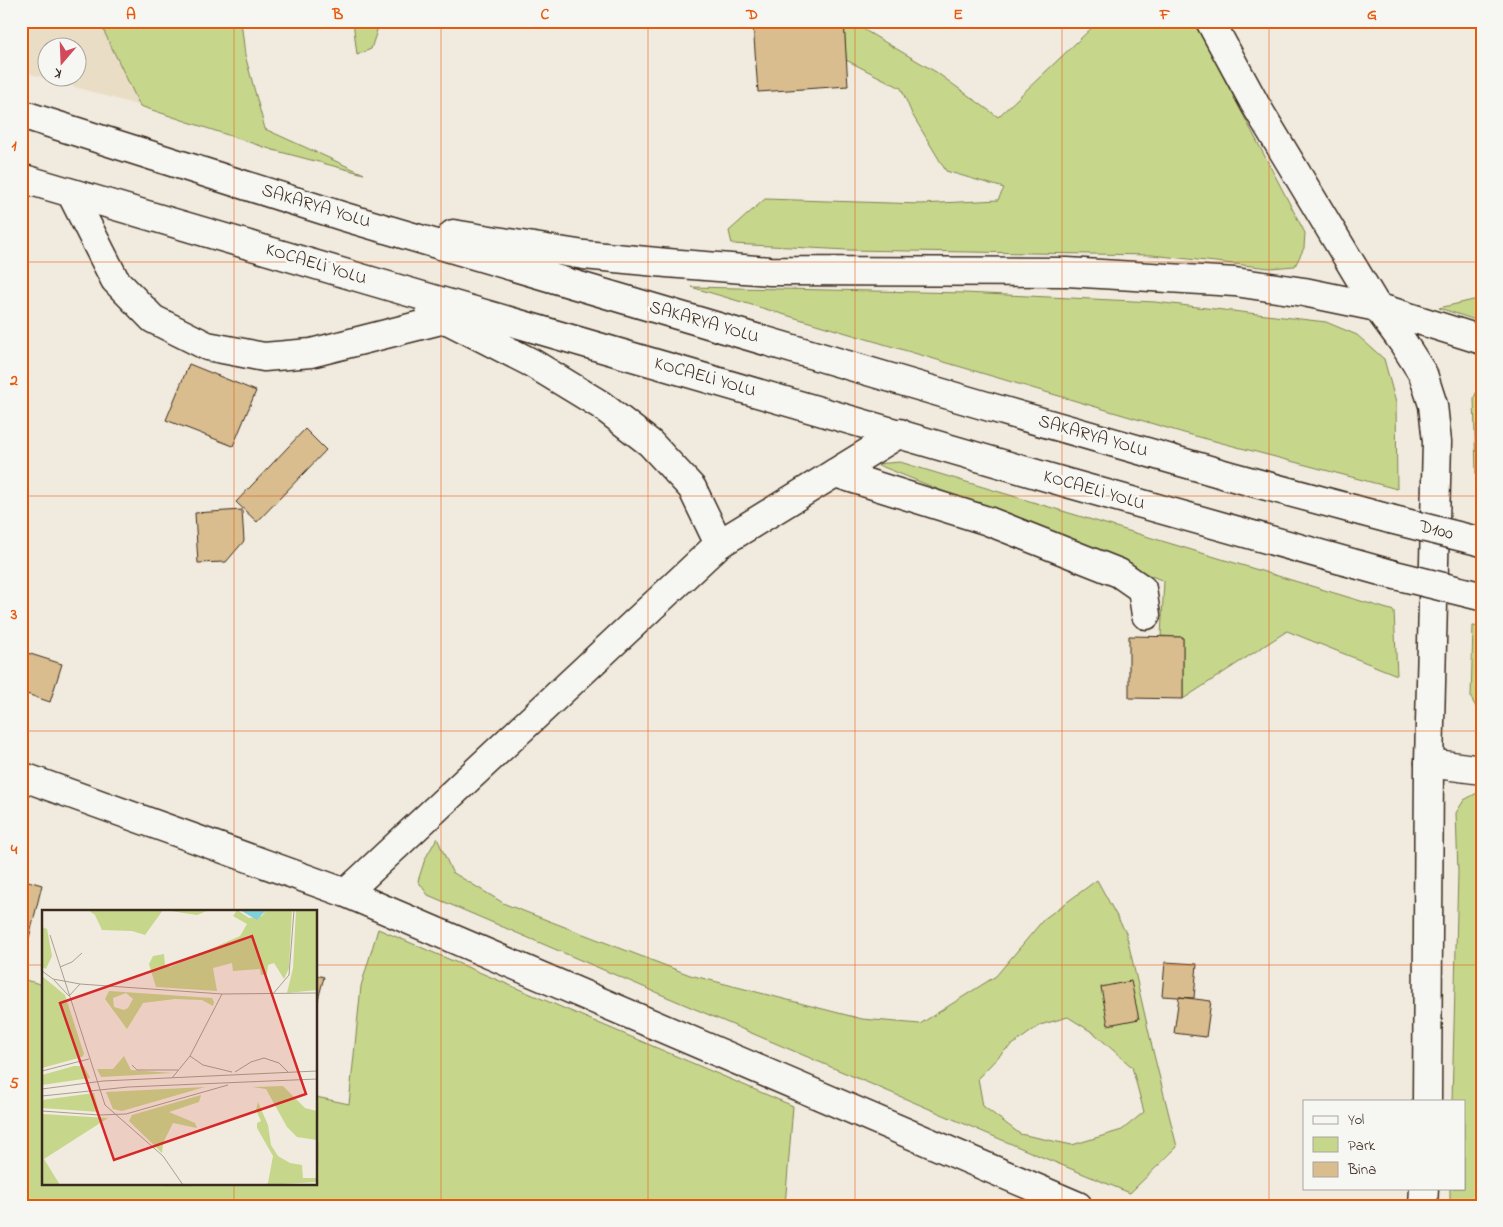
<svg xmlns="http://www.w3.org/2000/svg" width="1503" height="1227" viewBox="0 0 1503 1227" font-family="'Indie Flower',sans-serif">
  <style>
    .built { fill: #e9ddc6; fill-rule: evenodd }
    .green { fill: #c6d78b; stroke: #808054; fill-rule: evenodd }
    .building { fill: #d9bd8e; stroke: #3b2a1e }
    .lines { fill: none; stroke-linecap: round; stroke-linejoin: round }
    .minor-casing { stroke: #3b2a1e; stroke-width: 31 }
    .highway-casing { stroke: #3b2a1e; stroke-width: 31 }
    .minor { stroke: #f6f6f2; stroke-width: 28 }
    .highway { stroke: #f6f6f2; stroke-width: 28 }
    .highway-bridge-casing { stroke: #3b2a1e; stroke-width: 31; stroke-linecap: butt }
    .highway-bridge { stroke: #f6f6f2; stroke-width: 28 }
    .grid { fill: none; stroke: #e8590c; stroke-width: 1; stroke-opacity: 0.55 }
    .labels { text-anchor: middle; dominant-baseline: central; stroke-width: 5; stroke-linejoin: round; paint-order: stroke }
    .street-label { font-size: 18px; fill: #3b2a1e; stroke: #f6f6f2 }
    .inset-road { fill: none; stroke: #a89e91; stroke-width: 1 }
    .view { fill: #d62828; fill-opacity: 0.15; stroke: #d62828; stroke-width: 2.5 }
    .inset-edge { fill: none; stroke: #3b2a1e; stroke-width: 2.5 }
    .neatline { fill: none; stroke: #e8590c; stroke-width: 2 }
    .grid-label { font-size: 16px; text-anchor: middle; font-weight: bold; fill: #e8590c }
  </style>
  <rect width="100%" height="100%" fill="#f0ebde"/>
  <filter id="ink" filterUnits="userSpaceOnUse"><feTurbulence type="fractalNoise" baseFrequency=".02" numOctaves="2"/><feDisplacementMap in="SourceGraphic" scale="10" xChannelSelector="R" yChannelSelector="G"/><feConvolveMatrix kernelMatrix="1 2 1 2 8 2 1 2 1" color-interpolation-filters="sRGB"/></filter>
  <g filter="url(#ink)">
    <path class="built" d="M21 21H99L140 106 21 71ZM48 48H78V78H48Z"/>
    <path class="green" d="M99 21H241L245 55 265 129 364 174 273 150 140 106Z
      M353 21H380L371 49 357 55Z
      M844 21H849L936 72 998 117 1099 21H1194L1305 233 1304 248 1295 266 1270 268 1152 255 848 250 732 244 729 231 765 199 921 204 998 200 1004 188 946 171 912 114 901 88 846 60Z
      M691 287 964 293 1155 302 1326 322 1357 335 1384 359 1396 403 1397 489 1184 433Z
      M1482 298V322L1439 308Z
      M1482 378V511L1477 510 1474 398Z
      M900 462 1394 611 1397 675 1287 631 1183 699V637L1161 636 1164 581 876 464Z
      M1473 626 1482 627V718L1471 698Z
      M1479 792 1482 793V1206H1450V1188H1464V1101H1452L1458 873 1456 813 1464 800Z
      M437 838 452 872 505 904 690 975 862 1019 920 1024 996 976 1044 919 1097 880 1126 933 1154 1055 1177 1147 1130 1193 1042 1157 428 895 418 881 425 859ZM1068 1017 1095 1034 1132 1067 1144 1112 1122 1130 1072 1145 1020 1134 983 1106 978 1078 1004 1051 1040 1025Z
      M378 929 793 1106 785 1206H21V979L44 985V1183H316V1097L349 1104 361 986Z"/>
    <path class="building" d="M793 21H844L848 86 758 92 753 24Z
      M189 364 256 391 233 446 166 420Z
      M305 429 326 450 257 522 236 502Z
      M242 510 244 541 226 562 198 563 195 513Z
      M1129 636 1183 637V699L1129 698Z
      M21 651 62 664 50 702 21 692Z
      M21 879 42 885 29 938 21 936Z
      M1165 962 1197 964 1194 998 1162 996Z
      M316 975 324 977 316 1007Z
      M1131 981 1139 1019 1108 1025 1101 987Z
      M1179 997 1211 1001 1206 1037 1174 1033Z"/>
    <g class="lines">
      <g class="minor-casing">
        <path id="minor" d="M1210 21 1255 104 1377 307 1402 341 1423 374 1433 405 1437 442 1429 763 1427 1101
          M71 193 115 280 153 319 207 346 264 357 311 353 445 319
          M835 473 988 521 1119 573 1142 589 1146 615
          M21 776 346 893 1078 1206
          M346 893 719 544
          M1423 1206 1424 1188"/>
      </g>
      <g class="highway-casing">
        <path id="highway" d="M21 114 345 217 983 405 1230 476 1390 519
          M21 178 371 281 1071 484 1391 574
          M453 234 584 255 667 263 770 271 1067 272 1235 282 1304 292 1377 307 1482 340
          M430 311 532 363 601 405 650 443 692 488 719 544 900 433
          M1429 763 1482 770"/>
      </g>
      <use href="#minor" class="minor"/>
      <use href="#highway" class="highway"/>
      <g class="highway-bridge-casing">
        <path id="highway-bridge" d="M1390 519 1482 542
          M1391 574 1480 596"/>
      </g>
      <use href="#highway-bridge" class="highway-bridge"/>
    </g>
  </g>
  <path class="grid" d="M234 21V911M441 21V1206M648 21V1206M855 21V1206M1062 21V1206M1269 21V1206M21 262H1482M21 496H1482M21 731H1482M21 965H44M316 965H1482M234 1183V1206"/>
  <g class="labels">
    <g class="street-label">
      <text transform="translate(316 207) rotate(17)">SAKARYA YOLU</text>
      <text transform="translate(316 265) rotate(17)">KOCAELİ YOLU</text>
      <text transform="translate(704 323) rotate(16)">SAKARYA YOLU</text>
      <text transform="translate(705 378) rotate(16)">KOCAELİ YOLU</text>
      <text transform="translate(1093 437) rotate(16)">SAKARYA YOLU</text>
      <text transform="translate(1094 491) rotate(16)">KOCAELİ YOLU</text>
      <text transform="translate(1436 531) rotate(14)">D100</text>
    </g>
  </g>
  <g transform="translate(42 910)">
    <rect width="275" height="275" fill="#f0ebde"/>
    <path d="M46 0H121L103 25 90 21 60 20 53 5ZM122 0H167L155 5ZM195 0 207 8 220 6 224 0H250L247 58 242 69 232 53 226 55 225 64 219 65 218 59 191 61 190 53 171 58 175 81 114 77 107 54 111 46 122 44 123 55 128 57 198 26 205 14 191 6ZM254 0H275V80L245 83 251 58ZM0 17 5 19 10 46 4 59 0 57ZM0 66 23 85 42 144 40 147 0 158ZM67 81 170 88 172 92 171 96 160 90 133 89 101 93 85 119 63 89ZM84 83 91 89 86 98 82 100 72 97 71 88ZM82 146 89 160 131 163 59 167 55 159H71ZM32 156H42L48 168 0 175V165ZM241 176 263 198 275 201V230L255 227 245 217 224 179 210 177ZM163 177 80 201 71 199 64 182ZM52 183 57 202 0 198V190ZM159 185 157 192 127 202 153 213 155 218 131 213 121 233 120 243 87 211 90 205ZM216 192 226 215 229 235 236 246 248 253 260 255 261 268H275V272L223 275 226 273 231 246 215 218V213L219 211 214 200ZM0 204 66 208 2 249 18 275H0Z" fill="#c6d78b" fill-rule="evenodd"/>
    <path d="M198 0H224L215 10Z" fill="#80d1d9"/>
    <path class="inset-road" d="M8 25 63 195 121 246 141 275M18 57 30 52 40 43M0 61 11 69 38 74 180 84 275 83M12 70 27 86 38 74M230 85 247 65 252 0M148 146 180 84M90 155 95 160H136M0 161 47 149M193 162 209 152 222 148 237 153 246 162M130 168 148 146 161 155 190 162M0 179 61 171 275 161M0 186 86 177 275 169M0 201 57 205 84 204 186 175"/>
    <path class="view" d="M210 26 264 184 72 250 18 93Z"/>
    <rect width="275" height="275" class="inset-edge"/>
  </g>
  <rect width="1503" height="1227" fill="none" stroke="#f6f6f2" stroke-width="55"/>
  <rect x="1303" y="1100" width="162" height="90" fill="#f6f6f2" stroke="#aba49d"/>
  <rect x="1313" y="1116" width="25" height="8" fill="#f6f6f2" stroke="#aba49d"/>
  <text x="1348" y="1124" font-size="15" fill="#3b2a1e">Yol</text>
  <rect x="1313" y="1137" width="25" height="15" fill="#c6d78b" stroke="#aba49d"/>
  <text x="1348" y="1150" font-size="15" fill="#3b2a1e">Park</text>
  <rect x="1313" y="1162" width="25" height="15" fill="#d9bd8e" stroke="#aba49d"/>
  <text x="1348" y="1174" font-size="15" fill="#3b2a1e">Bina</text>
  <g transform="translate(62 62) rotate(199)"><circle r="24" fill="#f6f6f2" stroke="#aba49d"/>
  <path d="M0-4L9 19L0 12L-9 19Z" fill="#d1495b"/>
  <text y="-8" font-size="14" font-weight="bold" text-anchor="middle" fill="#3b2a1e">K</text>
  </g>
  <rect x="28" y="28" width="1448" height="1172" class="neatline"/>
  <g class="grid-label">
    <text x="131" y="19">A</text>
    <text x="338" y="19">B</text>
    <text x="545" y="19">C</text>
    <text x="752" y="19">D</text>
    <text x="958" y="19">E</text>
    <text x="1165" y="19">F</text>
    <text x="1372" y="19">G</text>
    <text x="14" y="150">1</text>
    <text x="14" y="385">2</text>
    <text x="14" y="619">3</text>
    <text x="14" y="854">4</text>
    <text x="14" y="1088">5</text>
  </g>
</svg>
